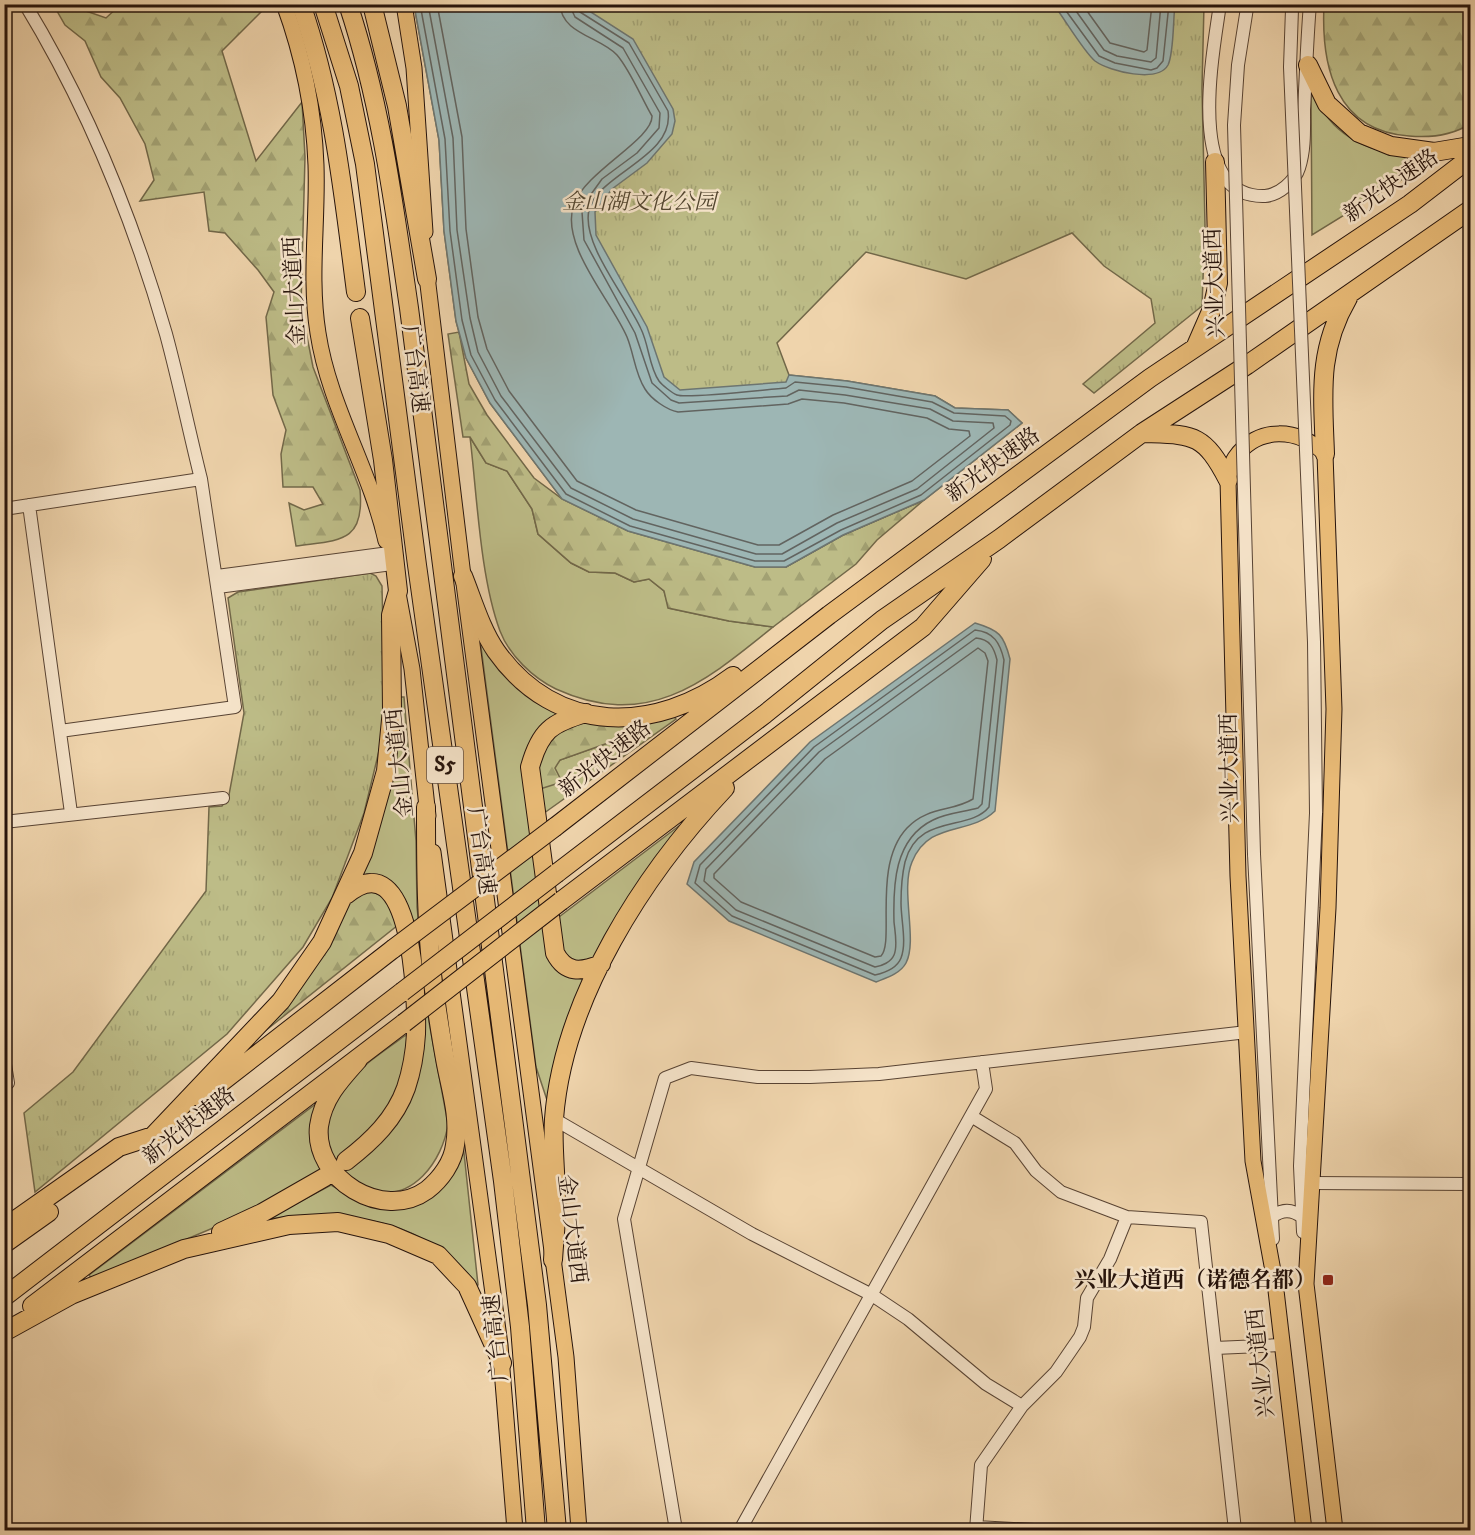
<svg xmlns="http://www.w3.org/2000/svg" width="1475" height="1535" viewBox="0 0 1475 1535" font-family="'IM FELL DW Pica','Noto Serif SC',serif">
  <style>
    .grass { fill: #bdbc87; stroke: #726849; stroke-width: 1.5 }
    .forest { fill: url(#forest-firs); stroke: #726849; stroke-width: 1.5 }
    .park { fill: url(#park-tufts); stroke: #726849; stroke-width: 1.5 }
    .water { fill: #9db6b4; stroke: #6d7570; stroke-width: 1.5 }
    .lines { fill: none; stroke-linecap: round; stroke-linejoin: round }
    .shore { stroke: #626460; stroke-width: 1.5 }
    .minor-casing { stroke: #584333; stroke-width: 14 }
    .major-casing { stroke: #26130b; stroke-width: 17 }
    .highway-casing { stroke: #26130b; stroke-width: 20 }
    .minor { stroke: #f5e3c9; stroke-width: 12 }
    .major { stroke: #e8ba76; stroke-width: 15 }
    .highway { stroke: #e8ba76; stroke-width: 18 }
    .minor-bridge-casing { stroke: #584333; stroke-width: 14; stroke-linecap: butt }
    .highway-bridge-casing { stroke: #26130b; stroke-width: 20; stroke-linecap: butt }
    .minor-bridge { stroke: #f5e3c9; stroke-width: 12 }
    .highway-bridge { stroke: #e8ba76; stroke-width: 18 }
    .poi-dot { fill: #8f2418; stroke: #f5e3c9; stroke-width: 2 }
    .labels { text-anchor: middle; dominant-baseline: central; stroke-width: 5; stroke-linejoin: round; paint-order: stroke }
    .shield { fill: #f5e3c9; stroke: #645144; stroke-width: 1.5 }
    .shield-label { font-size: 21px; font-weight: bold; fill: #26130b }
    .street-label { font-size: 22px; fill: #26130b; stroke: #f5e3c9 }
    .park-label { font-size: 22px; font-style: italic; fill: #534630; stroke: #f5e3c9 }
    .poi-label { font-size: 22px; font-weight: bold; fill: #26130b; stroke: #f5e3c9; text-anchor: end }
  </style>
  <defs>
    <pattern id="forest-firs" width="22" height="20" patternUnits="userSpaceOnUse" patternTransform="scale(1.5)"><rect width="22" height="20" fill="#bdbc87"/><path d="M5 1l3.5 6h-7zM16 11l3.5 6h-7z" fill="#a2a173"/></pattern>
    <pattern id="park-tufts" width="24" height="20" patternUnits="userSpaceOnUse" patternTransform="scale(1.5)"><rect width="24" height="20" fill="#bdbc87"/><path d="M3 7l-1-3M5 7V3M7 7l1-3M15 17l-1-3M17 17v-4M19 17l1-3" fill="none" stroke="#a2a173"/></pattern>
  </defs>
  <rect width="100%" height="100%" fill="#efd4ac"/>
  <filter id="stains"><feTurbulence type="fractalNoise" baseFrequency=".00333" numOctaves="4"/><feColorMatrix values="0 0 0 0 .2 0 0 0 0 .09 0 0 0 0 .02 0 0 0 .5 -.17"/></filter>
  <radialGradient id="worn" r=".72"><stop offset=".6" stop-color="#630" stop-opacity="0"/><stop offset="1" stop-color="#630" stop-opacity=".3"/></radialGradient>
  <path class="grass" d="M1311 92C1317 101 1322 111 1329 119 1354 150 1398 157 1435 159L1312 235Z
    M470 437 486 463 507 471 532 509 538 534 571 563 589 572 615 573 634 582 649 579 664 591 669 608 729 621 773 627C705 682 648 731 556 689 533 678 509 655 500 631 480 577 477 495 470 437Z
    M479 632 565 713 534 737 552 961 586 977 548 1103 536 1067Z
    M397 697H404L416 841 417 907 429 1022 448 1124C443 1160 412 1205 369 1189 360 1186 350 1177 341 1172L369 1150 412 1091 407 905C396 882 383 874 358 878Z
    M673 715 676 719 540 816 537 790 560 760 636 733 635 724Z
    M696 813 598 956 578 966 561 954 555 920Z
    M406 1035 409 1043 398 1095 356 1147 334 1162C309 1098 360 1068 406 1035Z
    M321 1100 325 1170 270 1204 92 1279 89 1275Z
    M462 1134 478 1285 473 1286C463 1274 452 1257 438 1248 389 1214 324 1212 267 1219L331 1185 354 1198 415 1195Z"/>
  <path class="forest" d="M69 4 79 5 86 11 106 18 120 5H268L222 51 256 161 302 102 305 157 301 306 313 367 360 490C365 544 338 540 296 546L289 503 304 510 323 504 313 487H283L281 454 286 430 273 395 266 317 274 292 258 270 225 233 209 231 204 192 140 201 154 180 145 144 120 98 101 77 85 41 65 25 57 11Z
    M1324 5H1470V124C1451 136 1431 138 1409 136 1336 131 1321 67 1324 5Z
    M459 332 469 384 487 415 534 478 561 498 786 567 843 535 924 500 877 540 856 564 773 627 729 621 668 608 664 591 649 579 634 582 615 573 589 572 571 563 538 534 532 509 507 471 486 463 470 437H463L448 334Z
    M588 719 635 724 636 733 560 760 555 768 562 782 537 790 536 775 547 738Z
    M368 889 389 900 398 925 260 1035 349 900Z"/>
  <path class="park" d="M414 5H1204L1202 88 1205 225 1202 306 1094 393 1083 384 1155 323 1151 299 1104 266 1072 233 966 279 866 252 777 343 789 375 847 381 935 396 955 408 1008 410 1022 423 924 500 843 535 786 567H755L628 531 562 499 490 403 466 358 456 321 444 231 439 140Z
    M370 573 376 576 382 586 385 726 364 813 332 898 303 947 227 1034 35 1192 24 1113 73 1072 206 891 209 807 222 806 229 795 244 713 228 598 238 592Z"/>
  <path class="water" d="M414 5H580L633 39 673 109 675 121 672 134 647 163 612 189 595 212 596 235 647 327 664 377 680 390 786 382 789 375 847 381 935 396 955 408 1008 410 1022 423 924 500 843 535 786 567H755L628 531 562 499 490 403 466 358 456 321 444 231 439 140Z
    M1054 5H1175C1173 19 1174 53 1168 65 1158 83 1110 72 1095 61 1084 52 1064 18 1054 5Z
    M975 623C999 630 1004 635 1010 659L995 811C969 836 929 820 912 862 900 890 918 940 906 963 900 974 886 978 876 982L729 921 687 884 694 862 810 742Z"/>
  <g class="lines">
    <path class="shore" d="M420 4 445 139 450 231 462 320 471 355 495 400 566 494 630 526 755 561H784L841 530 921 495 1010 425 1011 421 1005 416 954 413 932 402 846 387 795 382 786 388C770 389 686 399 677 395 672 393 662 385 659 381 649 367 649 345 641 329 628 299 581 244 589 210 599 173 675 157 668 111L629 43 580 12 577 4
      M428 4 453 138 457 230 470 318 478 352 501 396 571 488 633 519 756 554H782L837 523 917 489 994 428 993 423 953 421 930 409 845 395 799 390 787 396 679 403 671 400 652 383 635 333 584 240 582 212 584 204 602 179 637 153 659 128 660 113 623 48 575 17 569 4
      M437 4 462 137 466 229 478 317 487 349 509 391 577 481 636 510 758 545H779L833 515 912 481 970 436 969 431 949 429 927 418 844 403 802 399 788 404 678 412C667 410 651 399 645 389 635 374 634 354 627 337 612 301 559 245 574 204 585 172 653 139 652 116 642 99 630 70 617 55 601 37 561 34 560 4
      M1061 4 1099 56 1115 63 1151 70 1157 68 1163 61 1169 4
      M1071 4 1104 50 1117 56 1151 62 1156 58 1161 4
      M1082 4 1110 43 1144 52 1147 50 1152 4
      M975 630C994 632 1000 643 1004 660L989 807C969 832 918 813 905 862 902 875 901 891 901 903 901 920 907 943 901 958 897 968 884 973 875 975L732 916 695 883 700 865 814 747Z
      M976 638C990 639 994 648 997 660L982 804 978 808C964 812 946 813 933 820 894 839 893 885 894 922 895 932 898 946 894 955 891 962 882 966 875 967L736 910 704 881 706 869 819 752Z
      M978 648 985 653 988 661 973 799C952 812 928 806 907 828 872 865 895 942 881 956L875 957 741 902 714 878V874L825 759Z"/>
    <g class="minor-casing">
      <path id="minor" d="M25 4C87 106 133 219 166 334 179 382 189 431 201 479
        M1220 4C1213 54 1184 199 1265 196 1279 195 1295 181 1299 168 1305 149 1304 130 1304 110 1306 75 1307 39 1310 4
        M29 505 71 813
        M4 509 201 479 235 707 60 731
        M217 576 389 553
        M218 587 392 564
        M4 822 223 798
        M1254 854 1273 1239
        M4 1058 8 1083
        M971 1116 1015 1143 1036 1171 1061 1192 1127 1217 1110 1259 1087 1298 1084 1327 1080 1337 1056 1372 1022 1406 981 1465 976 1530
        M554 1119 752 1234 872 1295 908 1319 986 1384 1022 1406
        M1313 1183 1470 1184
        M1127 1217 1201 1222 1235 1530
        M1272 1217C1282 1209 1292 1209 1302 1217
        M1303 1232 1300 1166 1316 813
        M1215 1348 1281 1345
        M976 1527 1034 1530
        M676 1530 624 1219 665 1078 691 1068 758 1077H810L879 1074 1247 1032
        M740 1530 986 1089 982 1062"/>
    </g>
    <g class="major-casing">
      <path id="major" d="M284 4C303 56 314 110 316 165 318 221 309 277 318 333 329 406 370 469 386 541
        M404 4 414 68 425 232
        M426 268 463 576 566 1357 579 1530
        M398 593 412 669 428 816
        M433 852 500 1345 515 1530
        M1304 1530 1275 1282 1253 1161 1238 876 1228 480C1230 473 1231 464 1235 458 1257 425 1300 428 1325 454L1334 709 1328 908 1306 1284 1335 1530"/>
    </g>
    <g class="highway-casing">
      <path id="highway" d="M301 4C334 100 343 192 356 292
        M323 4 349 86 365 164 417 565 503 1181 520 1327 536 1530
        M348 4C381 104 394 205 409 308L537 1305 557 1530
        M372 4 397 106 427 279
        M1308 65 1327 104 1359 133 1391 146 1434 152 1470 146
        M1195 348 1212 309 1218 283 1215 162
        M1142 433C1193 435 1203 432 1228 480
        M1325 454C1323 395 1317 351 1348 298
        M463 576C473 601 481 629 496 651 556 736 656 734 733 676
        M586 713C551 723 540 731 530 767L555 953C566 974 581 972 601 964
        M555 827 829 615 1150 378 1410 204 1470 158
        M557 873 765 714 882 620 999 539 1142 433 1247 365 1470 210
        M346 895C413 838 417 1001 416 1034 415 1052 412 1070 406 1088 395 1119 372 1141 346 1161
        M561 901 923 627 982 559
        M358 1060C340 1080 323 1098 319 1126 313 1179 383 1222 427 1190 441 1179 453 1162 455 1145 460 1118 451 1090 446 1064 441 1038 437 1010 433 983 426 924 426 866 426 807
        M201 1098 393 949
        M4 1228 119 1147 153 1136 281 1001 322 942 363 853 386 771 392 710 391 615 398 591 383 460 360 318
        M221 1232 262 1213 325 1177
        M4 1244 49 1212
        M553 1260C554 1243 556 1227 556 1210 557 1180 552 1149 554 1119 563 998 644 874 725 788
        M4 1297 402 992
        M32 1306 404 1023
        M4 1332 71 1295 184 1249 289 1225 338 1222 389 1234 438 1255 467 1286 502 1363"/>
    </g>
    <use href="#minor" class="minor"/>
    <use href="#major" class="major"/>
    <use href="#highway" class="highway"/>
    <g class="minor-bridge-casing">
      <path id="minor-bridge" d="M1247 8 1238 65 1234 125 1254 854
        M1292 9 1290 67 1314 642 1316 813"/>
    </g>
    <g class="highway-bridge-casing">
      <path id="highway-bridge" d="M393 949 555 827
        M402 992 557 873
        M404 1023 561 901"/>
    </g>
    <use href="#minor-bridge" class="minor-bridge"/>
    <use href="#highway-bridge" class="highway-bridge"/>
  </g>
  <rect class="poi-dot" x="1322" y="1274" width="12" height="12" rx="3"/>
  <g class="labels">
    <rect class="shield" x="427" y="747" width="36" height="36" rx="4.5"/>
    <g class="shield-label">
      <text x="445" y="765">S5</text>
    </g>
    <g class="street-label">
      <text transform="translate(1391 186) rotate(-35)">新光快速路</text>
      <text transform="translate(1215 283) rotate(-92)">兴业大道西</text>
      <text transform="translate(295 291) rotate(-93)">金山大道西</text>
      <text transform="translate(415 369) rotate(83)">广台高速</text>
      <text transform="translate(993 465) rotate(-36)">新光快速路</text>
      <text transform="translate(605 759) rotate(-38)">新光快速路</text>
      <text transform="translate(400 763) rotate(-96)">金山大道西</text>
      <text transform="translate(1230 768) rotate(-91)">兴业大道西</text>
      <text transform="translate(481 851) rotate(82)">广台高速</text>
      <text transform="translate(189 1126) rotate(-38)">新光快速路</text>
      <text transform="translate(572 1229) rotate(83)">金山大道西</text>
      <text transform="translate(496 1338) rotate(-96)">广台高速</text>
      <text transform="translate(1261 1363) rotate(-96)">兴业大道西</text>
    </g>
    <g class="park-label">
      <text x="639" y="202">金山湖文化公园</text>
    </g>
    <g class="poi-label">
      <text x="1316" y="1280">兴业大道西（诺德名都）</text>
    </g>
  </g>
  <rect width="1475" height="1535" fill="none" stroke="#efd4ac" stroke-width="24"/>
  <rect x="6" y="6" width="1463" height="1523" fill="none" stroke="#26130b" stroke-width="3"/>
  <rect x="12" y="12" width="1451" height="1511" fill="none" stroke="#26130b" stroke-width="1.5"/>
  <rect width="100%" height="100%" filter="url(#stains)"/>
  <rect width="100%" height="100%" fill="url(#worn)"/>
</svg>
